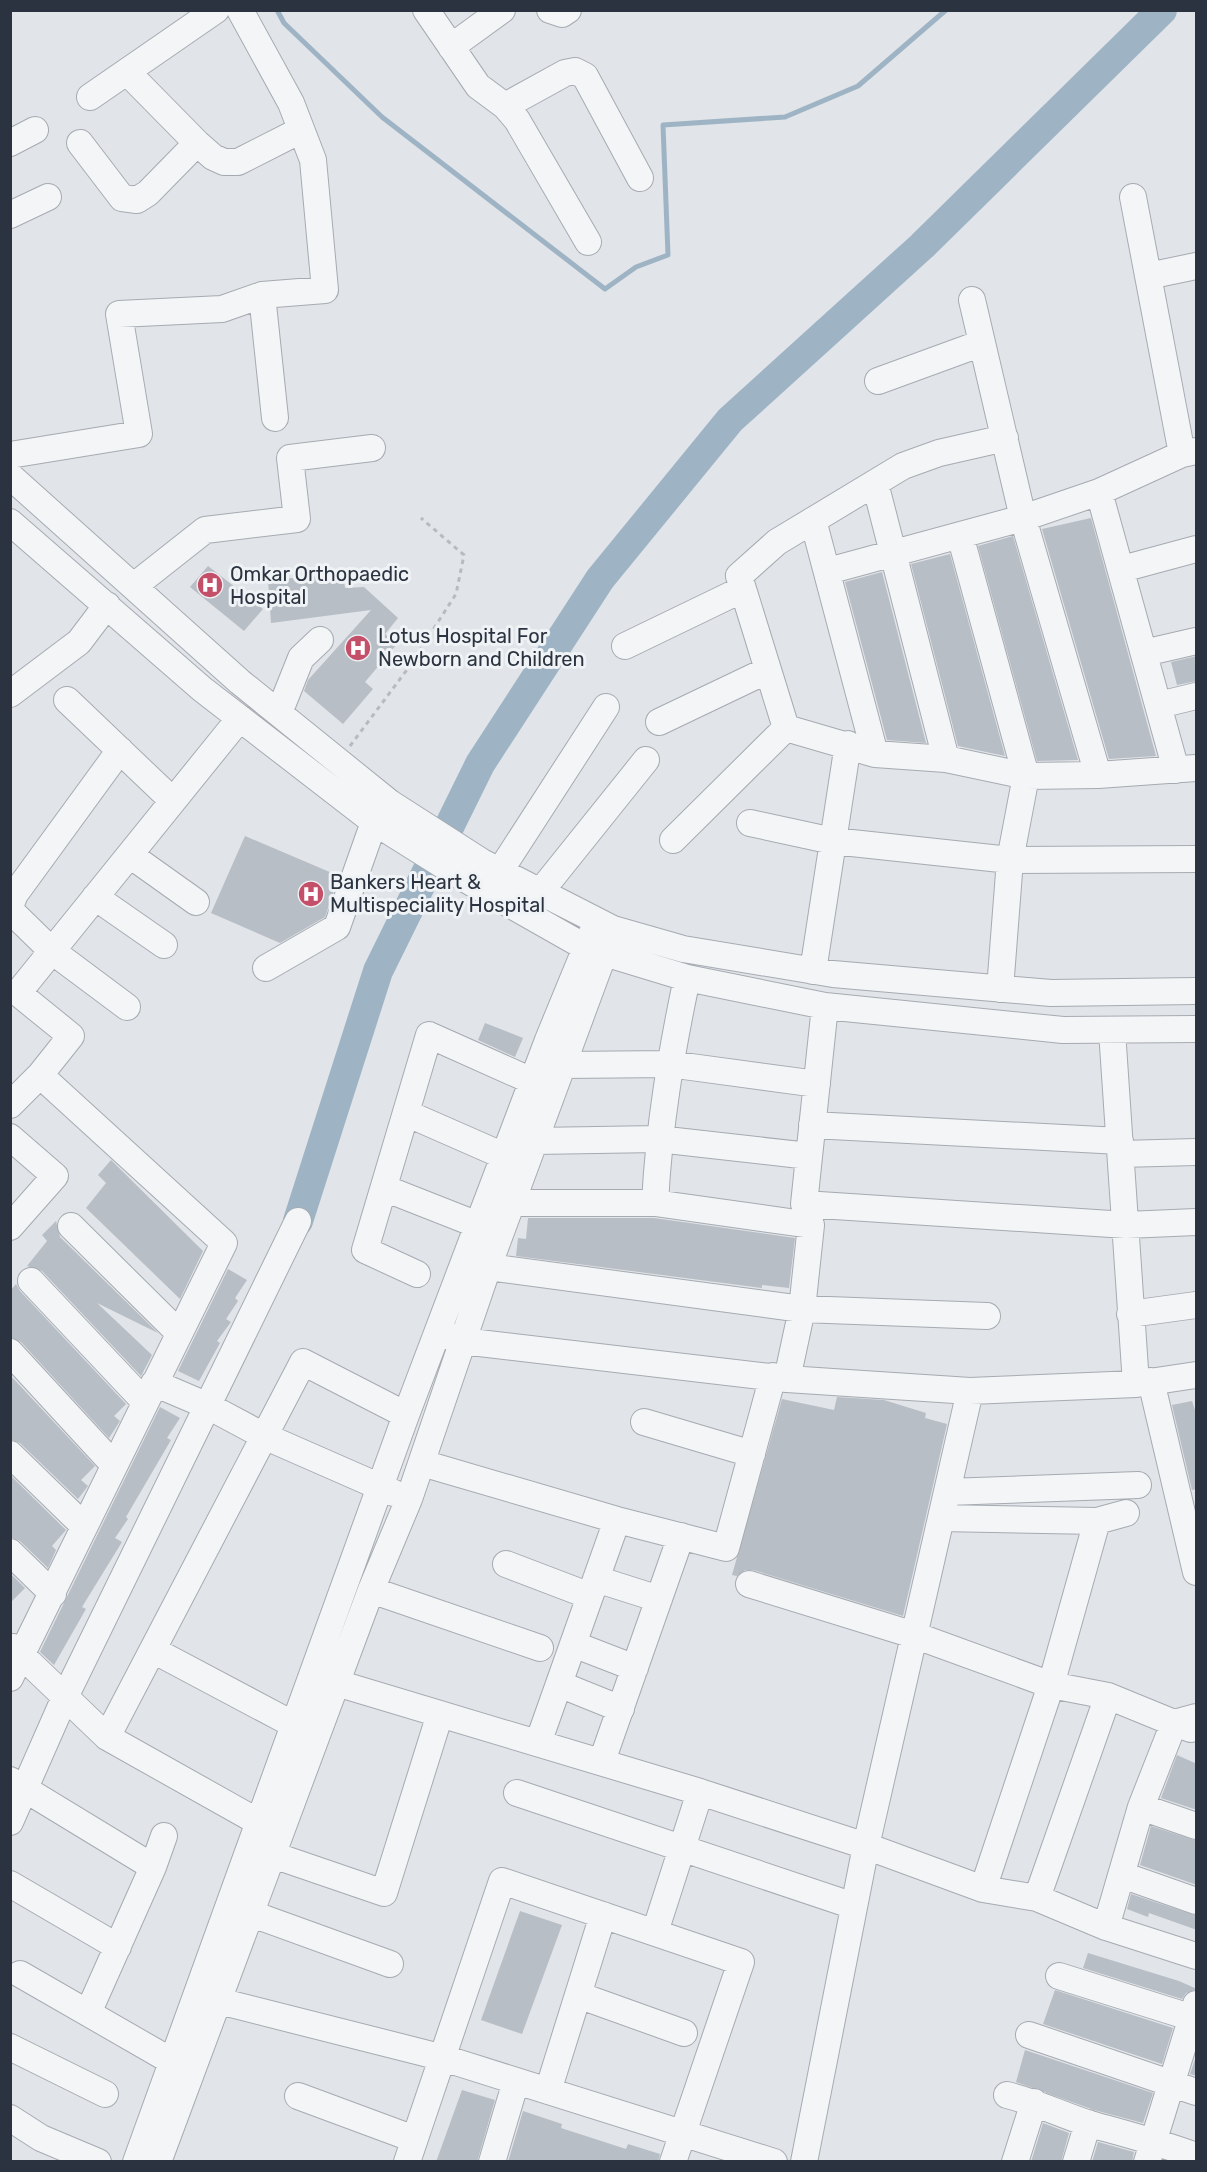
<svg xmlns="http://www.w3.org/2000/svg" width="1207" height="2172" viewBox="0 0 1207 2172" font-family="Rubik,sans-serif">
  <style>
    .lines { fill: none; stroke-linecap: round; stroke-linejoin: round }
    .stream { stroke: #9eb4c5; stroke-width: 5 }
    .river { stroke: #9eb4c5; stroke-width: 30 }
    .building { fill: #b8bec5 }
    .minor-casing { stroke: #a6abb2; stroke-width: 28 }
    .path { stroke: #b7bbc0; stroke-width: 3; stroke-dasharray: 4.5 4.5; stroke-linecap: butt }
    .minor { stroke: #f3f5f7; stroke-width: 26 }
    .labels { text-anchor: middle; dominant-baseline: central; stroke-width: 6; stroke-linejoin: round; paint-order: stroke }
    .poi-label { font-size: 20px; fill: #2a333f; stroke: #f0f3f6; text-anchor: start }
  </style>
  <rect width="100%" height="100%" fill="#e1e4e8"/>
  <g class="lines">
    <path class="stream" d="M277 10 284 23 382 117 605 289 636 267 668 255 663 125 785 117 858 86 946 10"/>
    <path class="river" d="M298 1221 378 971 480 764 600 579 730 420 922 246 1162 10"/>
  </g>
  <path class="building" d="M1091 518 1156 756 1109 759 1042 529Z
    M1013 536 1078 760 1037 761 978 546Z
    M950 554 1005 756 958 746 911 564Z
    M208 566 263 609 244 631 190 587Z
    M882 572 926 743 887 740 845 582Z
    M343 574 345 588 364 587 398 618 385 634 397 644 365 682 373 689 343 724 304 691 308 680 371 610 271 623 268 580Z
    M1197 656V681L1177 685 1171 662Z
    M245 836 339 876 325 917 280 943 211 913Z
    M485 1023 523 1038 515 1057 478 1040Z
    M111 1160 203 1251 180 1299 86 1208 106 1183 98 1175Z
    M528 1218H654L795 1238 789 1288 762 1285V1288L516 1256 518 1238 526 1239Z
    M56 1221 60 1237 158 1333 97 1303 152 1355 141 1376 42 1271 27 1266 47 1241 42 1235Z
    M228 1269 247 1280 235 1298 238 1301 226 1319 231 1322 217 1341 220 1343 199 1381 178 1371Z
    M16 1284 20 1291 126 1404 114 1416 120 1421 109 1438 21 1342 10 1337V1291Z
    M10 1375 95 1466 81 1480 88 1486 78 1499 20 1443 10 1439Z
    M837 1397 884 1400 926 1413 925 1418 947 1424 903 1616 753 1570H745L737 1576 732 1575 782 1399 834 1410Z
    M1192 1401 1197 1416V1489L1192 1490 1172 1405Z
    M160 1407 180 1418 167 1438 171 1440 126 1517 128 1519 115 1538 122 1542 82 1607 86 1609 54 1665 40 1652Z
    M10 1475 66 1530 52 1546 56 1550 48 1568 20 1541 10 1537Z
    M10 1573 25 1588 10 1603Z
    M1177 1755 1197 1764V1810L1161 1798Z
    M1151 1826 1197 1841V1885L1140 1865Z
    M1131 1894 1197 1916V1930L1149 1913 1148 1917 1127 1909Z
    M520 1911 562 1925 522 2034 481 2020Z
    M1088 1953 1179 1981 1197 1989 1186 1993 1182 1999 1083 1968Z
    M1055 1990 1173 2028 1162 2064 1043 2024Z
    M1025 2050 1153 2093 1143 2123 1094 2110 1016 2082Z
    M1197 2053V2076L1190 2074Z
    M462 2090 495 2100 477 2162H436Z
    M523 2111 562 2124 561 2128 626 2149 628 2144 660 2154 658 2162H508Z
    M1043 2123 1069 2133 1061 2162H1031Z
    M1098 2142 1134 2152 1132 2162H1092Z"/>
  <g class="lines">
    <g class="minor-casing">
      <path id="minor" d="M426 10 478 86 505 106 517 120 588 242
        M550 10 562 14 568 10
        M451 47 502 10
        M127 72 197 143 213 157 224 162H238L301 130
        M90 97 216 10
        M505 106 565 73 575 71 585 76 640 178
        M10 143 35 130
        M80 143 122 198 137 200 148 193 197 143
        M1133 197 1182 454
        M10 215 48 197
        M1148 276 1196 266
        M262 295 275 418
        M972 300 1023 518 1098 775
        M878 381 982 343
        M1005 438 939 453 903 466 777 542 739 576 786 728 875 754 946 759 1026 776 1098 775 1196 768
        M10 455 139 434 119 314 222 309 262 295 325 290 313 160 291 103 240 10
        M10 476 240 682 390 803 482 862 613 929 683 949 833 974 1051 993 1196 991
        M875 483 946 759
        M1099 492 1176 770
        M813 520 875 754
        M10 522 202 689 374 822 465 879 585 947 687 978 825 1006 1063 1030 1196 1029
        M960 535 1026 776 1010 860 1000 989
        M1122 569 1196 549
        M828 571 1023 518 1099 492 1182 454 1196 451
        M134 586 205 530 297 519 290 458 372 448
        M625 646 743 589
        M1144 653 1196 641
        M10 694 79 642 107 605
        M67 700 173 801
        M1159 705 1196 696
        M279 713 301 658 320 640
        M659 722 768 670
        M120 750 15 894 11 904 12 912 52 951 127 1007
        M750 823 833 841 1010 860 1196 859
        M673 840 786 728
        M130 855 196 902
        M500 871 606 707
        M541 891 646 760
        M95 897 164 945
        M266 968 337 927 374 822
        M813 971 848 744
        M1112 1031 1136 1384
        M563 1065 669 1064 817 1084
        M10 1105 40 1075
        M406 1113 504 1156
        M812 1125 1120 1141
        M10 1137 55 1176 10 1227
        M535 1141 658 1139 809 1156
        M1121 1154 1196 1152
        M384 1188 478 1225
        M512 1203H655L811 1225
        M655 1203C659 1125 671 1054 687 978
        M804 1204 1126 1225 1196 1222
        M71 1226 179 1333
        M488 1267 802 1309 987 1316
        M417 1274 365 1250 429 1035 532 1081
        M31 1281 145 1402
        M1130 1314 1196 1305
        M445 1335 462 1341 787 1379 970 1391 1136 1384 1196 1375
        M10 1352 114 1465
        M787 1379 802 1309 811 1225 804 1204 825 1006
        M1151 1381 1196 1572
        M154 1383 208 1406 264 1436 394 1493
        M644 1422 752 1454
        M10 1454 84 1526
        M422 1463 617 1520 726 1548 773 1376
        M947 1492 1138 1485
        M941 1518 1097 1521 1126 1513
        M10 1552 53 1594
        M506 1564 590 1596
        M596 1579 659 1599
        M749 1584 914 1635 1051 1685 1108 1696 1174 1723 1196 1717
        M371 1590 540 1648
        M573 1644 635 1668
        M13 1647 107 1737 260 1823
        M153 1650 283 1719
        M10 1678 224 1243 40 1075 71 1036 18 993 240 718
        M320 1678 700 1792 866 1846 983 1889 1037 1898 1106 1927 1196 1956
        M559 1684 621 1709
        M107 1737 303 1362 406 1415
        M538 1743 617 1520
        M602 1761 681 1536
        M10 1780 153 1867 88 2013
        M517 1793 854 1906
        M1141 1807 1196 1826
        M10 1822 65 1697 298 1221
        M273 1855 384 1893 440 1714
        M153 1867 164 1836
        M1122 1875 1196 1901
        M10 1884 118 1947
        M983 1889 1051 1685 1097 1521
        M1037 1898 1108 1696
        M252 1914 390 1964
        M1106 1927 1141 1807 1174 1723 1191 1729
        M655 1932 700 1792
        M20 1974 173 2062
        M1059 1976 1196 2019
        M578 1995 684 2033
        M203 1997 440 2057 774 2162
        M1029 2035 1196 2092
        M10 2047 105 2094
        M548 2091 603 1915
        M1007 2095C1036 2102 1062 2115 1090 2124 1126 2134 1161 2143 1196 2156
        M298 2096 414 2139
        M10 2118 41 2138 98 2162
        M136 2162 406 1415 548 1040 592 933
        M158 2162 371 1590 409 1499 488 1267 610 937
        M407 2162 502 1881 741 1962 673 2162
        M492 2162 516 2081
        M804 2162 866 1846 970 1391
        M1015 2162 1034 2102
        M1076 2162 1088 2123
        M1147 2162 1196 2004"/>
    </g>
    <path class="path" d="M350 746 409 667 456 594 464 555 421 518"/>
    <use href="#minor" class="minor"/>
  </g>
  <defs>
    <g id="hospital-disc" transform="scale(1.35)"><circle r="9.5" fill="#c34f68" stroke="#f0f3f6"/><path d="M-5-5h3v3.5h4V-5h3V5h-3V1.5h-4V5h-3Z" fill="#fff"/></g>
  </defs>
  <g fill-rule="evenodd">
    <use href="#hospital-disc" x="210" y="585"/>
    <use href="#hospital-disc" x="358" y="648"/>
    <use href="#hospital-disc" x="311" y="894"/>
  </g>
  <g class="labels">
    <g class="poi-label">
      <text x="230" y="574">Omkar Orthopaedic<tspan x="230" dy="23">Hospital</tspan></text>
      <text x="378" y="636">Lotus Hospital For<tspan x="378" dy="23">Newborn and Children</tspan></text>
      <text x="330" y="882">Bankers Heart &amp;<tspan x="330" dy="23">Multispeciality Hospital</tspan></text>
    </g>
  </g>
  <rect width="1207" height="2172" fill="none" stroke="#2a333f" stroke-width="24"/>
</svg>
